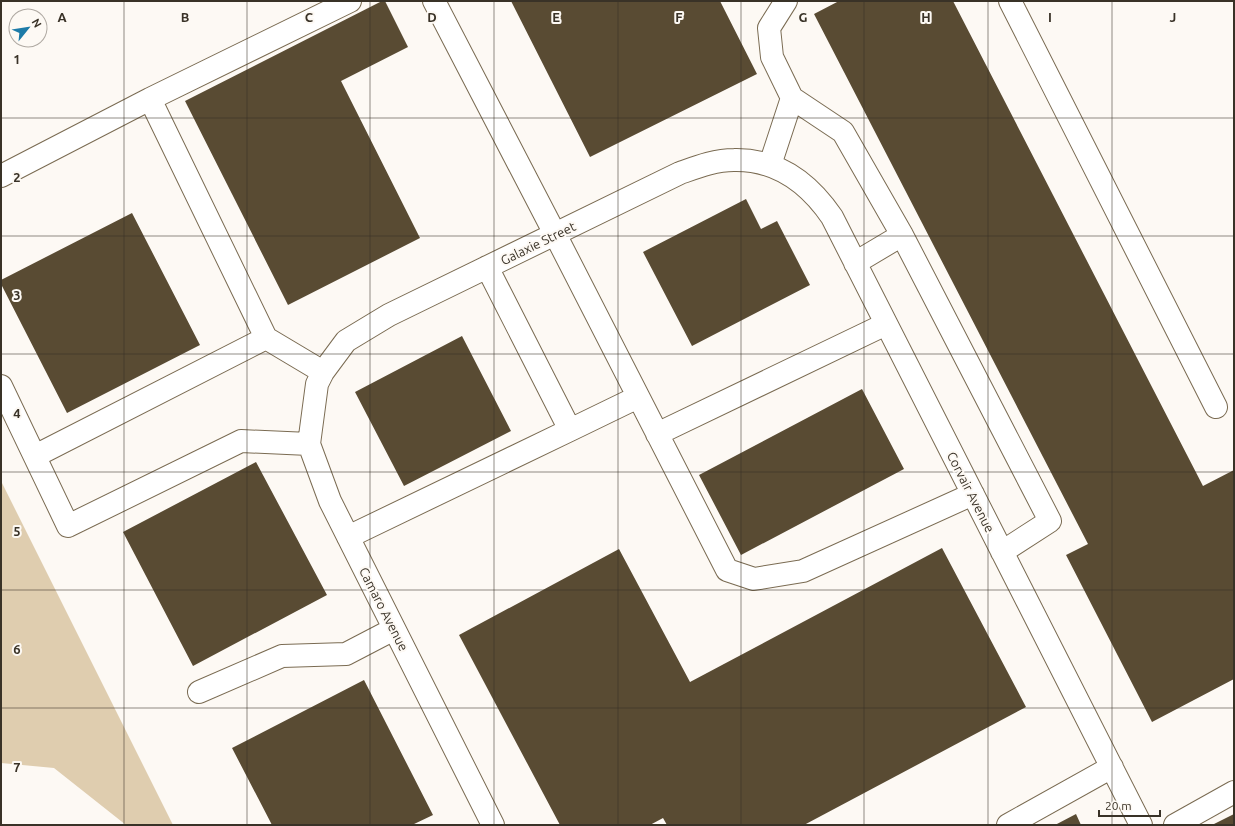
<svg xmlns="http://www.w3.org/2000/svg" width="1235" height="826" viewBox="0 0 1235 826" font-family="Ubuntu,sans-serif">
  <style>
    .green { fill: #dfcdaf }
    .building { fill: #594b33 }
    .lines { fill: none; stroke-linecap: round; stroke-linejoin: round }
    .minor-casing { stroke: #7a6b52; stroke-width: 24 }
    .minor { stroke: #fff; stroke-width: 22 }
    .grid { fill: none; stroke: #393227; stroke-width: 1; stroke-opacity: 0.55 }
    .labels { text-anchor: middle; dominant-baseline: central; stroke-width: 4; stroke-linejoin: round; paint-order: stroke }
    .street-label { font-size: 13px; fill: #393227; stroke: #fdf9f4 }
    .grid-label { font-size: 13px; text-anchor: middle; font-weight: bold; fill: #393227; stroke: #fdf9f4; stroke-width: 4; stroke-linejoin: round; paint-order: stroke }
  </style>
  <rect width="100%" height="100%" fill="#fdf9f4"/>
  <path class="green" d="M1 481 173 825H126L54 768 1 763Z"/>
  <path class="building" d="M382 1H385L408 47 341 81 420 238 288 305 185 101Z
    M511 1H720L757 74 590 157Z
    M839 1H953L1203 486 1234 470V679L1152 722 1066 555 1088 544 814 14Z
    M746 199 761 229 777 221 810 285 692 346 643 252Z
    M132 213 200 345 67 413 1 284V280Z
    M462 336 511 431 404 486 355 392Z
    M862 389 904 469 741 555 699 475Z
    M256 462 327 595 193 666 123 532Z
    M942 548 1026 707 804 825H667L663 818 650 825H560L459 635 619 549 690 682Z
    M364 680 433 815 412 825H272L232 748Z
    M1076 814 1081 825H1055Z
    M1234 814V825H1212Z"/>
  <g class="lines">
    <g class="minor-casing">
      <path id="minor" d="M434 1 555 234 727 570 754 579 803 571 973 494
        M1010 1 1216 407
        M792 98 843 132 902 235
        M150 99 350 1
        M770 165 792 98 772 57 769 28 786 1
        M1 176 150 99 266 338 323 372
        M855 263 902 235 1050 521 1002 552
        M1 386 68 526 241 441 309 444
        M570 430 638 397
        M657 434 886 324
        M35 456 266 338
        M348 537 570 430 487 267
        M199 692 282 656 346 654 394 629
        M493 825 330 501 309 444 317 384 323 372 346 341 389 315 680 173C697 167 715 160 734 160 777 159 808 182 832 217L1141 825
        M1008 825 1112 767
        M1175 825 1234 792"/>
    </g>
    <use href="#minor" class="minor"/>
  </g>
  <path class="grid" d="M124 1V825M247 1V825M370 1V825M494 1V825M618 1V825M741 1V825M864 1V825M988 1V825M1112 1V825M1 118H1234M1 236H1234M1 354H1234M1 472H1234M1 590H1234M1 708H1234"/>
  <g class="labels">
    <g class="street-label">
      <text transform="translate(538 243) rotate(-26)">Galaxie Street</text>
      <text transform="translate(971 492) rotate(63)">Corvair Avenue</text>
      <text transform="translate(384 609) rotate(63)">Camaro Avenue</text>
    </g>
  </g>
  <g class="grid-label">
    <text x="62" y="22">A</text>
    <text x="185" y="22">B</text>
    <text x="309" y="22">C</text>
    <text x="432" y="22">D</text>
    <text x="556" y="22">E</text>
    <text x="679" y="22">F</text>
    <text x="803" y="22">G</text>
    <text x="926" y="22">H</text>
    <text x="1050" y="22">I</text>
    <text x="1173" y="22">J</text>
    <text x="17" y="64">1</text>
    <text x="17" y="182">2</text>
    <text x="17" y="300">3</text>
    <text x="17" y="418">4</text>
    <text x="17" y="536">5</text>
    <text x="17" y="654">6</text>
    <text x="17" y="772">7</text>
  </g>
  <rect width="1235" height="826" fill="none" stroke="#393227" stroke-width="4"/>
  <g transform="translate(28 28) rotate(60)"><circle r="19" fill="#fdf9f4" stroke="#afa9a2"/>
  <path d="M0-3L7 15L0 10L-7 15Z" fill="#1d7ba8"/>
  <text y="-6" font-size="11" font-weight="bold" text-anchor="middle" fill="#393227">N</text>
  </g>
  <path d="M1099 810v6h61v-6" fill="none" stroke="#393227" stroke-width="2"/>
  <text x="1105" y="810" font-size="12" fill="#393227" stroke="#fdf9f4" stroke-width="3" paint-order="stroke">20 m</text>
</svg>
